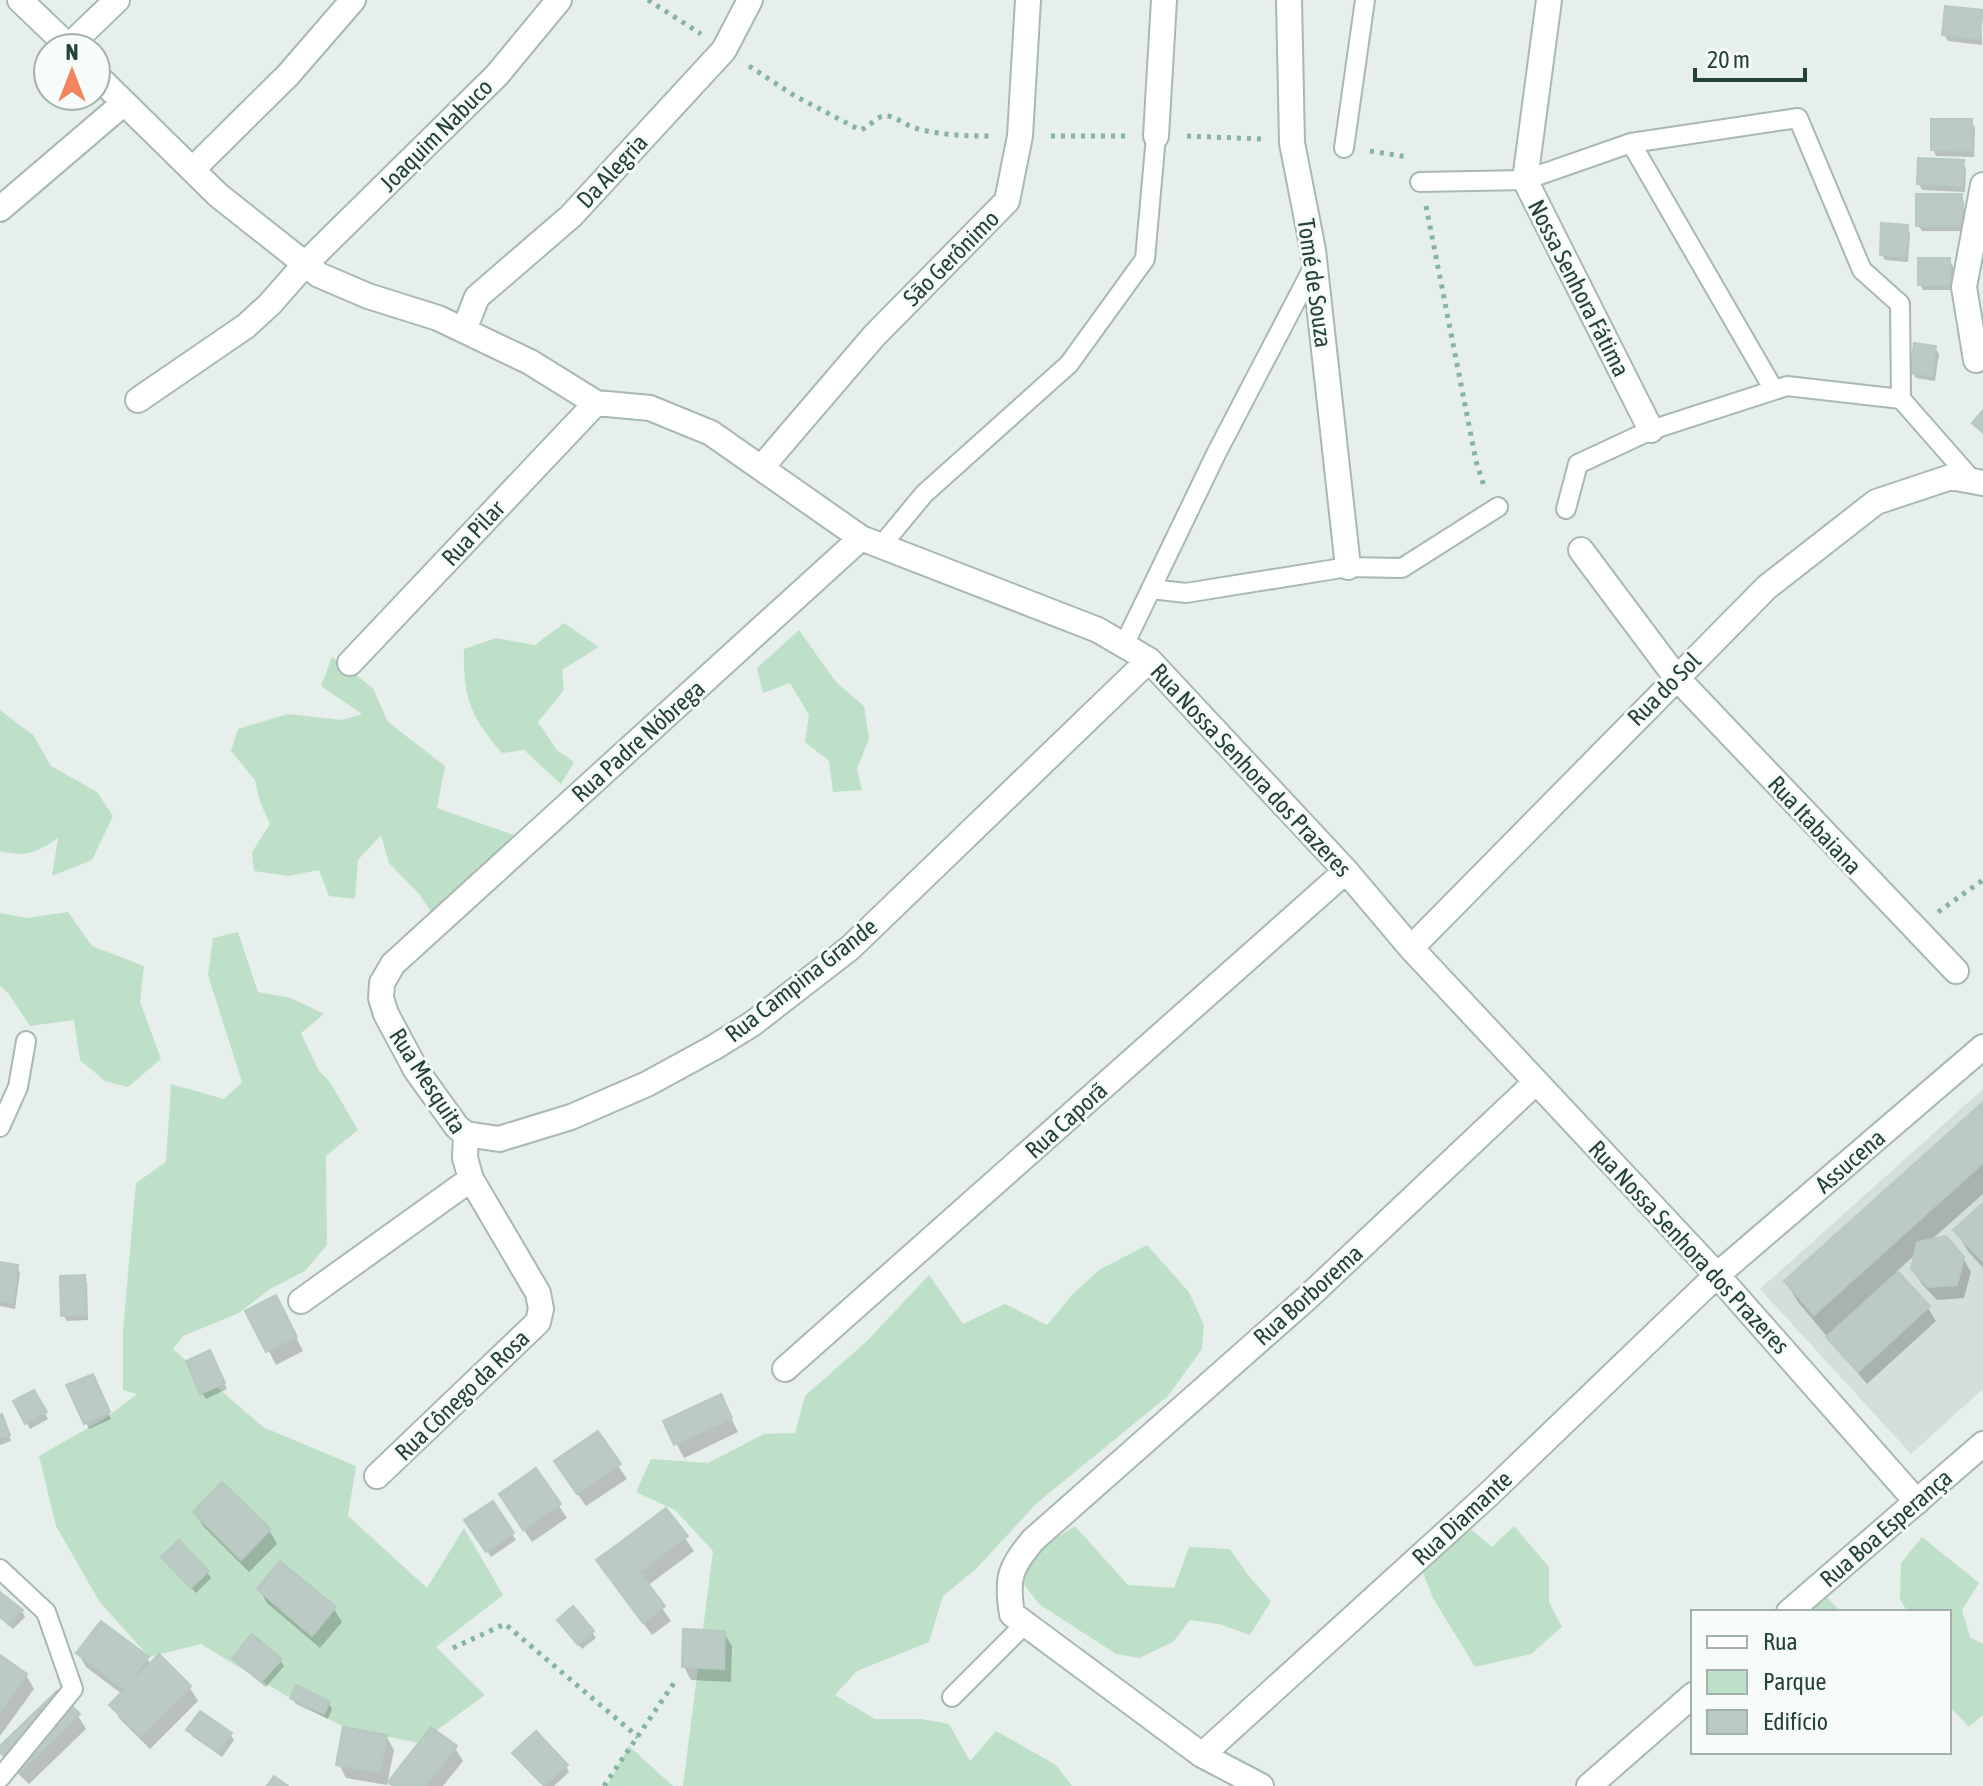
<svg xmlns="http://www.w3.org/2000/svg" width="1983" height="1786" viewBox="0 0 1983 1786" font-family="'Asap Condensed',sans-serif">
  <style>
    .built { fill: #d4dfda }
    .green { fill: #bfe0c8 }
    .shadow { fill: #0003 }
    .building { fill: #bbcac4; stroke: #b8c9c2; stroke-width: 2 }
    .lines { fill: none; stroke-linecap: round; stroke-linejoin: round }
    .lane-casing { stroke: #a8b8b2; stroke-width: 22 }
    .street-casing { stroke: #a8b8b2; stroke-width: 28 }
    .path { stroke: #86b3a5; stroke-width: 5; stroke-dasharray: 4 6; stroke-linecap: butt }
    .lane { stroke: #fff; stroke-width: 18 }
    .street { stroke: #fff; stroke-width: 24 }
    .labels { text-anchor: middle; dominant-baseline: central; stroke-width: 6; stroke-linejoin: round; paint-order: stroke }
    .street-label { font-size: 24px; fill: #24423a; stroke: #f7fbf9 }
  </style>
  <rect width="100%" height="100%" fill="#e6efeb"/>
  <path class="built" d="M1983 1089V1389L1911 1454 1760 1289Z"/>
  <path class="green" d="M564 623 599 647 562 670 564 690 538 722 557 750 574 762 561 784 524 750 502 753C470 716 463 697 464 649L496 638 535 645Z
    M799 630 836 682 864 706 869 739 857 769 862 790 833 792 829 761 805 742 809 715 790 683 763 693 757 668Z
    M332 657 373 688 388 722 445 766 437 808 522 838 435 917 419 894 389 863 381 835 358 860 355 899 329 896 319 870 288 876 254 871 252 852 270 824 260 802 255 780 231 751 238 729 288 714 342 720 362 714 321 686Z
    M0 710 33 735 51 766 97 792 113 816 92 860 52 876 58 838C36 853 27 857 0 851Z
    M68 912 92 946 144 966 140 1002 161 1059 128 1087 105 1081 80 1060 74 1020 30 1026 8 993 0 986V913L27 918Z
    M238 932 258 992 291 998 324 1014 301 1033 319 1071 330 1082 358 1130 326 1156 327 1245 305 1271 270 1289 239 1313 183 1336 173 1349 263 1427 356 1466 348 1516 427 1588 464 1528 503 1595 436 1647 485 1695 419 1743 345 1728 285 1695 201 1644 149 1657 99 1601 56 1526 39 1456 104 1419 137 1394 123 1390V1330L136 1183 166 1162 171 1084 224 1099 242 1082 208 975 213 938Z
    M1147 1245 1189 1292 1204 1325 1202 1349 1168 1396 1037 1503 975 1570 943 1596 929 1642 857 1671 835 1695 875 1719H922L949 1724 970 1761 996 1731 1056 1765 1072 1786H683L713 1551 675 1510 636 1492 651 1459 708 1463 764 1434 795 1433 805 1396 867 1341 929 1275 963 1324 1005 1304 1047 1325 1072 1295 1099 1270Z
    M1075 1526 1128 1585 1174 1588 1189 1547 1230 1549 1248 1575 1271 1601 1250 1635 1219 1624 1190 1620 1173 1642 1139 1658 1116 1654 1039 1604 1019 1578 1042 1547Z
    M1514 1526 1549 1567V1602L1562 1627 1531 1654 1475 1667 1433 1598 1423 1573 1454 1539 1472 1530 1492 1547Z
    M1922 1537 1979 1583 1962 1610 1970 1637 1983 1644V1715L1969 1727 1949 1706V1612H1908L1900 1600 1901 1563Z
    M1826 1597 1842 1612H1802Z
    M629 1746 673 1786H607Z"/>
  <path class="shadow" d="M1981 12 1982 45 1948 41 1944 34Z
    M1971 121 1975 128 1974 157 1936 156 1933 149Z
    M1962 162 1966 168 1965 192 1922 190 1919 184Z
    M1961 196 1964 202V231H1922L1918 225Z
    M1906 227 1910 233 1908 262 1885 260 1882 254Z
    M1949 260 1953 266V290H1923L1920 284Z
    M1935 348 1939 354 1935 381 1916 378 1912 372Z
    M1983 1105V1194L1930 1241 1963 1258 1971 1272 1964 1298 1937 1300 1921 1283 1913 1269 1917 1253 1896 1272 1928 1308 1936 1321 1867 1384 1798 1302 1786 1282Z
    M1983 1206V1268L1968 1251 1956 1231Z
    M0 1264 17 1267 20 1273 15 1309 0 1306Z
    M84 1277 87 1283 88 1320 67 1321 63 1315Z
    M248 1311H283L303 1351 276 1365Z
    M213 1359 227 1389 206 1399 202 1393Z
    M95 1382 111 1419 89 1429 86 1423Z
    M33 1392 48 1419 30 1429 15 1402Z
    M727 1410 738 1432 684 1458 665 1422Z
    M0 1417 5 1422 11 1441 0 1445Z
    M597 1434 627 1479 586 1506 564 1475Z
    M536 1471 567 1518 532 1542 509 1508Z
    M492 1504 516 1540 491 1557 471 1526Z
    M665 1510 694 1551 647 1586 671 1621 652 1635 598 1561Z
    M195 1512 269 1530 277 1544 249 1572 203 1526Z
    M163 1558 207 1572 211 1578 196 1593Z
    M259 1589 334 1609 342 1622 320 1648 267 1603Z
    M0 1594 22 1611 25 1617 13 1629 0 1618Z
    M559 1621 592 1632 596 1638 582 1649Z
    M724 1633 732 1646 731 1682 691 1680 684 1667Z
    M78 1653 147 1658 151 1665 159 1657 190 1688 198 1701 150 1749 119 1718 112 1705 122 1694 86 1667Z
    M0 1657 26 1675 34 1689 0 1736Z
    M235 1658 280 1660 284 1666 266 1687 238 1664Z
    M292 1698 329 1703 332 1709 328 1719 296 1704Z
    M78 1716 86 1729 29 1784 7 1763 0 1750Z
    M189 1730 230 1734 234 1740 222 1757 192 1736Z
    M386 1736 394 1750 387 1785 346 1778 339 1764Z
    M455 1748 463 1761 443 1786H392L390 1782Z
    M515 1753 566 1766 569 1772 554 1786H543Z"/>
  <path class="building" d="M1945 6 1983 10 1979 39 1942 35Z
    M1931 119H1972V151L1931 150Z
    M1918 158 1964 160 1962 186 1917 184Z
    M1916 194H1962V226H1916Z
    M1881 223 1908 225 1906 256 1880 255Z
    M1918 258H1950V285H1918Z
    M1914 343 1936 346 1932 376 1910 373Z
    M1983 410V433L1972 423Z
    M1983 1102V1163L1814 1315 1784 1281Z
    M1983 1203V1262L1953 1230Z
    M1946 1236 1964 1257 1957 1285 1928 1287 1911 1269 1917 1242Z
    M0 1262 18 1265 13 1303 0 1301Z
    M1898 1272 1930 1306 1858 1372 1826 1337Z
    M85 1275 86 1314 61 1316 60 1276Z
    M276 1295 297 1337 266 1352 245 1311Z
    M210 1350 225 1383 200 1394 186 1361Z
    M93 1374 110 1412 84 1424 66 1385Z
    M34 1390 47 1412 25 1424 13 1401Z
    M721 1394 732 1418 674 1445 663 1421Z
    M2 1414 10 1435 0 1438V1415Z
    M598 1431 621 1464 577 1494 554 1461Z
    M536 1468 561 1504 523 1530 499 1494Z
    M222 1482 271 1529 241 1560 193 1512Z
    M493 1501 514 1533 486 1552 464 1520Z
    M666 1508 688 1536 639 1572 618 1544Z
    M179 1540 209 1571 191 1588 161 1557Z
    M618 1544 665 1606 643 1623 596 1560Z
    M280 1561 336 1607 312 1636 257 1589Z
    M0 1592 23 1610 8 1624 0 1617Z
    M573 1606 594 1631 578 1645 557 1620Z
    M101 1621 149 1657 124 1689 76 1653Z
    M683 1629 725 1631 724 1669 682 1667Z
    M252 1634 282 1659 261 1682 232 1658Z
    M159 1654 191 1686 141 1736 109 1705Z
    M0 1655 27 1674 0 1713Z
    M296 1685 330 1702 324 1714 290 1698Z
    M57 1691 80 1714 20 1772 0 1752V1746Z
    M200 1711 232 1733 218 1752 186 1730Z
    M343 1727 387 1735 380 1772 336 1765Z
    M431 1727 457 1746 425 1786H393L388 1782Z
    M536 1731 568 1765 544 1786 512 1753Z
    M274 1776 288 1786H267Z"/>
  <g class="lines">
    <g class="lane-casing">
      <path id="lane" d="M1631 143 1774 390
        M1344 148 1365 0
        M1420 182 1525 180 1631 143 1798 118 1862 270 1900 304 1901 399
        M1566 509 1578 464 1651 430 1787 386 1901 399 1973 481
        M881 546 924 494 1069 364 1145 259 1156 136
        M1151 589 1186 593 1348 567 1402 568 1498 507
        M1124 645 1216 454 1314 266
        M0 1127 18 1087 26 1041
        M0 1569 46 1612 73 1689 0 1778
        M952 1697 1025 1624"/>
    </g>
    <g class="street-casing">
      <path id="street" d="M20 0 70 48
        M1289 0 1292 143 1313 250 1348 567
        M1549 0 1525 180 1651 430
        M68 47 117 0
        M96 75 218 195 319 275 368 296 438 318 530 362 596 403 650 408 711 433 861 538 1098 630 1149 660 1346 871 1411 948 1717 1275 1917 1502
        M1156 136 1164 0
        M193 169 288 75 353 0
        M0 209 124 103
        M464 330 477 297 571 216 724 50 750 0
        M1976 360 1964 287 1983 185
        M138 400 246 326 270 304 305 264 497 75 559 0
        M761 468 874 336 1007 201 1020 136 1028 0
        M861 538 393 964 382 983 381 998 386 1014 416 1070 457 1127 466 1134 499 1139 571 1117 647 1084 713 1048 752 1024 850 948 1149 660
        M1581 550 1676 677 1956 971
        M350 663 596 403
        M1411 948 1767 587 1876 502 1951 477 1983 483
        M301 1301 471 1179
        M785 1369 1346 871
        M377 1476 538 1322 541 1309 538 1293 471 1179 465 1158 466 1134
        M1789 1612 1983 1444
        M1202 1755 1489 1494 1717 1275 1983 1047
        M1261 1786 1202 1755 1012 1614C1006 1578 1010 1568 1033 1540L1308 1297 1536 1082
        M1589 1786 1693 1695"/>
    </g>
    <path class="path" d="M648 0 701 34
      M749 66 795 96 860 130C869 128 877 115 886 116 895 116 905 125 915 128 939 135 964 136 989 136
      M1051 136H1129
      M1187 136 1261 139
      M1370 151 1408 157
      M1426 206 1476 461 1484 486
      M1938 912 1983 880
      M453 1648 505 1624 638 1737
      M604 1786 674 1683"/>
    <use href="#lane" class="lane"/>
    <use href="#street" class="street"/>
  </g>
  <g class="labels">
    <g class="street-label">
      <text transform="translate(436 135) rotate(-45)">Joaquim Nabuco</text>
      <text transform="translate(612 171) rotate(-47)">Da Alegria</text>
      <text transform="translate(951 258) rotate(-45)">São Gerônimo</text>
      <text transform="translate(1315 283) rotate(82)">Tomé de Souza</text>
      <text transform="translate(1579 288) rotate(63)">Nossa Senhora Fátima</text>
      <text transform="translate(473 533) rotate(-47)">Rua Pilar</text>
      <text transform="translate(1664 689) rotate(-45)">Rua do Sol</text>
      <text transform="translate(638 741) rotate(-42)">Rua Padre Nóbrega</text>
      <text transform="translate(1251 770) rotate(47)">Rua Nossa Senhora dos Prazeres</text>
      <text transform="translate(1815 825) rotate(47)">Rua Itabaiana</text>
      <text transform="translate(801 980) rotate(-38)">Rua Campina Grande</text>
      <text transform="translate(428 1081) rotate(57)">Rua Mesquita</text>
      <text transform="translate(1066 1120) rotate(-42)">Rua Caporã</text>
      <text transform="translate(1850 1161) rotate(-41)">Assucena</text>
      <text transform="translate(1689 1247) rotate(47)">Rua Nossa Senhora dos Prazeres</text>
      <text transform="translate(1308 1295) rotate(-42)">Rua Borborema</text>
      <text transform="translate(462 1395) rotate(-44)">Rua Cônego da Rosa</text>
      <text transform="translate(1462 1518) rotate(-43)">Rua Diamante</text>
      <text transform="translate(1886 1528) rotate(-41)">Rua Boa Esperança</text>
    </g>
  </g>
  <rect x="1691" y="1610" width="260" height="144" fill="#f7fbf9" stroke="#a3b1ad" stroke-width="2"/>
  <rect x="1707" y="1636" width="40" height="12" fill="#ffffff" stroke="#a3b1ad" stroke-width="2"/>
  <text x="1763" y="1650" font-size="24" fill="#24423a">Rua</text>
  <rect x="1707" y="1670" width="40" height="24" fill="#bfe0c8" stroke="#a3b1ad" stroke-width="2"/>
  <text x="1763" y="1690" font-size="24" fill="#24423a">Parque</text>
  <rect x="1707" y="1710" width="40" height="24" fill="#bbcac4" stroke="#a3b1ad" stroke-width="2"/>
  <text x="1763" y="1730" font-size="24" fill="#24423a">Edifício</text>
  <g transform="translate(72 72)"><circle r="38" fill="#f7fbf9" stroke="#a3b1ad" stroke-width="2"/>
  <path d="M0-6L14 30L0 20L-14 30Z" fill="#f4845f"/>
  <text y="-12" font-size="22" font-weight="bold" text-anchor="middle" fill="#24423a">N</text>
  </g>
  <path d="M1695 68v12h110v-12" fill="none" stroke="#24423a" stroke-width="4"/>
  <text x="1707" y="68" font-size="24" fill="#24423a" stroke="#f7fbf9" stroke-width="6" paint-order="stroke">20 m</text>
</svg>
